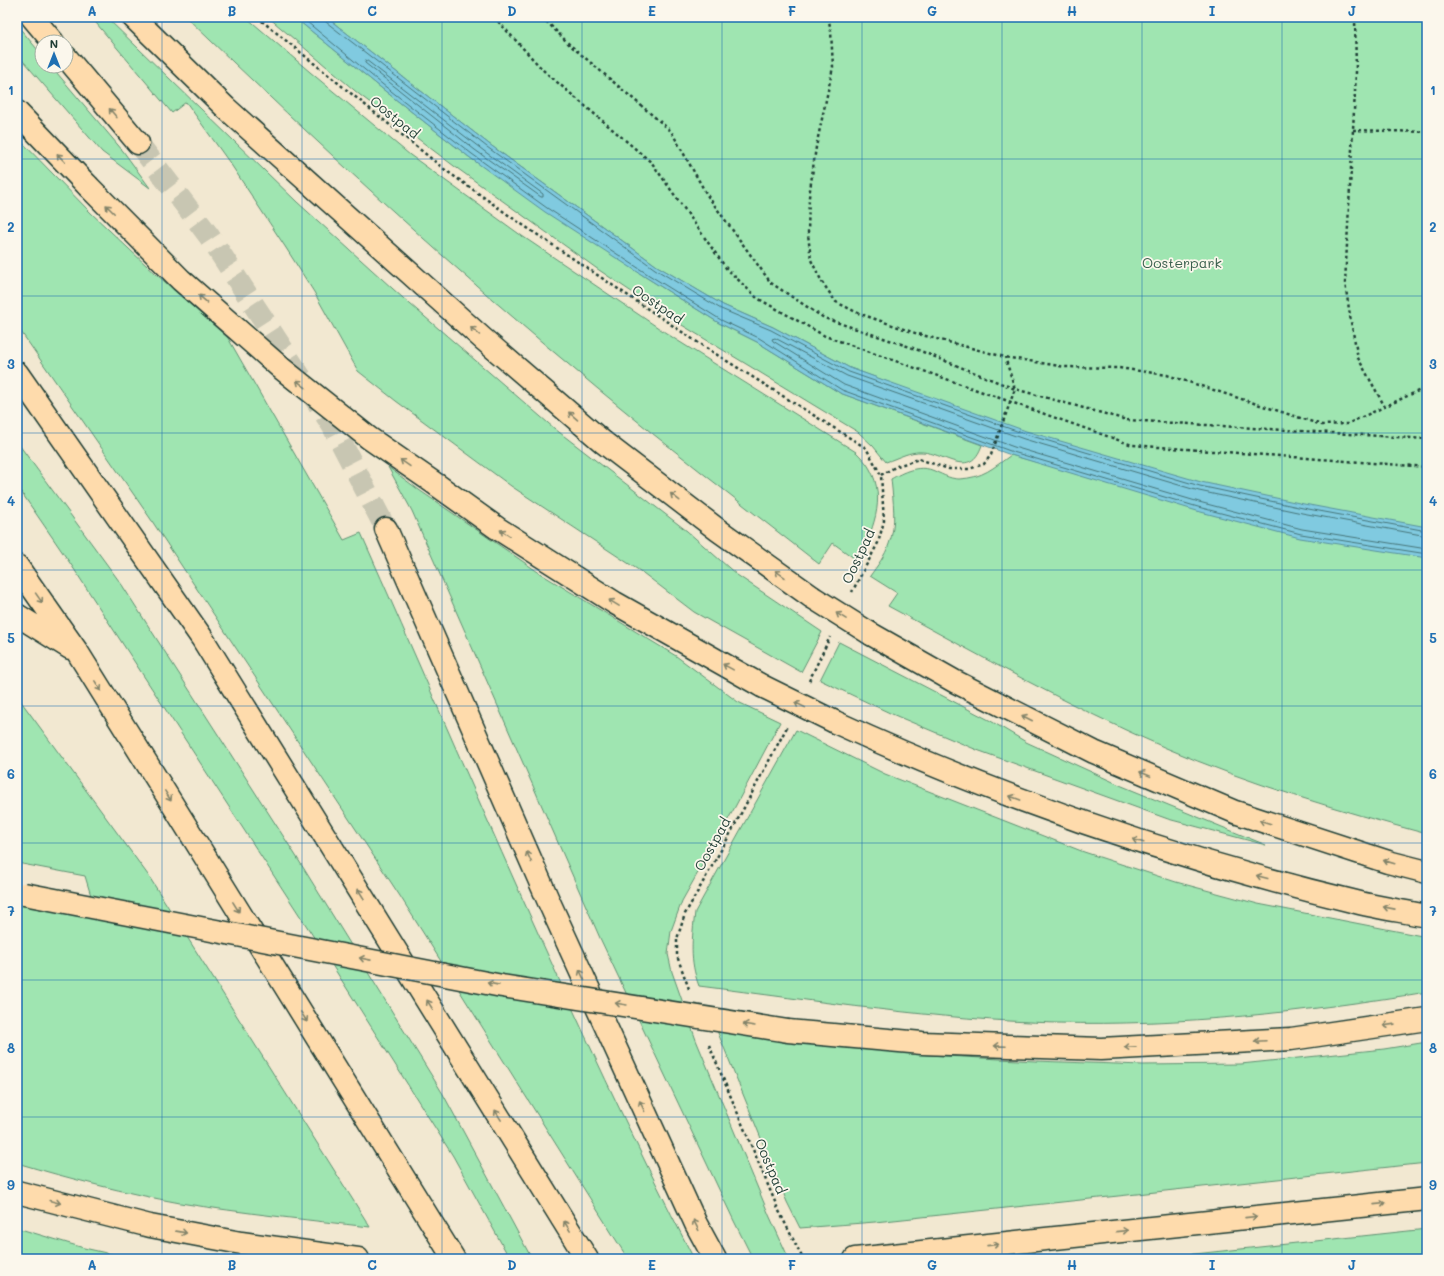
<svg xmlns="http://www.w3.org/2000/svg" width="1444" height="1276" viewBox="0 0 1444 1276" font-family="Mali,sans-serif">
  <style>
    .green { fill: #9fe5b1; stroke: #5f9172 }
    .water { fill: #80cae0; stroke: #59929b }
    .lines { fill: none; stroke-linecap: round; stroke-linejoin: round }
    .shore { stroke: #467579; stroke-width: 1 }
    .motorway-tunnel { stroke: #c8c6b2; stroke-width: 22; stroke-dasharray: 22 11; stroke-linecap: butt }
    .motorway-casing { stroke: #1f3d34; stroke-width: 25 }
    .path { stroke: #1f3d34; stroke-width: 2.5; stroke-dasharray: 3 3; stroke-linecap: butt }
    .motorway { stroke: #fedbac; stroke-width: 22 }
    .motorway-bridge-casing { stroke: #1f3d34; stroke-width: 25; stroke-linecap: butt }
    .motorway-bridge { stroke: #fedbac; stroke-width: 22 }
    .oneway { stroke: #83846a }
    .grid { fill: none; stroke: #1f6fb2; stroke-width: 1; stroke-opacity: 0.55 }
    .labels { text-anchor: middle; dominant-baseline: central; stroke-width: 3.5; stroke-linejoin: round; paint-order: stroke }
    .street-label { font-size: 14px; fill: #1f3d34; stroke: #fbf7ec }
    .park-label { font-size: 14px; fill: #395f4d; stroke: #fbf7ec }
    .neatline { fill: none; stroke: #1f6fb2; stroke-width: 1.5 }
    .grid-label { font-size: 13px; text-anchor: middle; font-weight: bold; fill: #1f6fb2 }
  </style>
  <rect width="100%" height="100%" fill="#f2e8d1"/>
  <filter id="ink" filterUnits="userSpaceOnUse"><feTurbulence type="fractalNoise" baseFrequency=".025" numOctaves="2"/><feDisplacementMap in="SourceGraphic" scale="8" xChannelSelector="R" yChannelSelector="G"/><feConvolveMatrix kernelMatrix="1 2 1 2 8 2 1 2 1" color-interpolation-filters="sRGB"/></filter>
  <g filter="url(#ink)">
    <path class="green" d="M91 17H106L297 202 403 298 555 429 687 531 737 575 822 632 801 672 694 612 643 573 511 486 396 401 358 371 314 292 286 248 232 166 186 102 172 113Z
      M186 17H246L310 72 410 155 522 236 675 339 856 452C861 457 867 463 870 469 887 500 872 531 858 561L833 543 819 564C745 506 670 449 598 389 455 271 319 145 186 17Z
      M268 17H294L380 87 469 157 647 278 719 323 757 342 840 393 982 445C970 480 945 453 922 452 910 451 898 458 886 462L873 446 858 432 672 319 596 268 454 166 360 95Z
      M326 17H1427V834C1338 810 1250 784 1166 748 1070 707 979 655 888 606L897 593 870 576C877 566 885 556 889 544 897 524 893 500 891 479 903 472 918 465 932 470 940 473 949 479 959 479 983 478 993 468 1011 455L1039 463 888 382 850 368 773 327 723 305 657 266 489 144Z
      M17 25 42 55V66H51L123 151 150 188 102 152 17 54Z
      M17 137 90 212 147 266 228 338 344 540 361 533C469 776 572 1022 694 1259H628L400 896 150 518 17 326Z
      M17 442 122 585 296 856 443 1094 532 1259H510L453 1156 332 965 72 566 17 486Z
      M388 467 419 490 541 574 676 656 738 702 780 722 735 807 682 901 671 931 668 954 672 972 696 1040 769 1215 789 1259H753L734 1221 600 938 412 511Z
      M839 642 989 720 1026 742 1122 786 1266 845 1168 819 977 750 892 714 820 680Z
      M17 696 148 875 370 1227C307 1220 243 1213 180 1203 125 1193 71 1179 17 1163V904L98 919 85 876 17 863Z
      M796 730 885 774 1084 852 1176 882 1258 904 1427 937V992C1305 1012 1181 1026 1057 1023 937 1020 818 1001 699 986 689 960 692 939 695 912Z
      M716 1028 817 1043 928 1055 1035 1061 1143 1065 1241 1064 1384 1049 1427 1042V1163L875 1222 800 1228 787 1202Z
      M17 1228 84 1248 133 1259H17Z
      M1427 1229V1259H1148Z"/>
    <path class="water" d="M294 17H326L489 144 657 266 723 305 773 327 850 368 1026 431 1201 482 1304 504 1427 527V558L1300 538 1197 511 1011 455 840 393 757 342 719 323 647 278 545 212 469 157 380 87Z"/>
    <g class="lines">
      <path class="shore" d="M301 17 382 84 472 154 547 208 649 275 721 320 759 338 842 390 1013 452 1198 507 1301 534 1427 554
        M324 17 326 22 487 147 655 269 721 309 771 330 849 372 1025 434 1200 486 1303 508 1427 531
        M366 60 484 151 543 194V197H541L475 150 365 63V62Z
        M1427 536 1302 513 1199 491 1024 439 847 376 775 338 772 339 773 341 844 385 1014 447 1199 502 1302 529 1427 549"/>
      <path class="motorway-tunnel" d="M138 143 209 236 332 425 386 529"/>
      <g class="motorway-casing">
        <path id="motorway" d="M32 17 53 42
          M133 17 226 108 482 338 603 442 718 530 812 597
          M66 57 138 143
          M17 112 88 186
          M17 373 202 638 587 1259
          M437 485 497 528 615 603 762 686
          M386 529 549 902 696 1224 715 1259
          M17 566 78 653 181 818 454 1259
          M17 615 70 648
          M871 634 954 681 1094 752 1235 812 1388 862 1427 872
          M835 722C1002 799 1177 859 1356 902 1379 908 1403 911 1427 916
          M788 1031 922 1043 1101 1049 1291 1039 1427 1019
          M17 1192 150 1226 241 1243 358 1259
          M855 1259 1427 1199"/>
      </g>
      <path class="path" d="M257 17 444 169 514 219 703 346 866 448 881 475 884 521 878 543 852 592
        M494 17 544 71 652 163 726 268 757 298 825 336 1132 445 1427 467
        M542 17 570 45 671 131 707 195 771 283 824 318 913 348 1015 389 1127 420 1427 439
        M828 17 831 31 833 67 816 147 809 197 808 234 811 260 822 282 836 302 858 313 918 334 1005 357 1065 367 1119 368 1167 375 1322 425 1347 424 1427 387
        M1355 17 1356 72 1345 283 1351 322 1358 358 1385 407
        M1353 130 1427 132
        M881 475 897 466 919 459 949 469H969L984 464 991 455 1015 389 1005 357
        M809 681 830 637
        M689 989 677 956V939L685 914 729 836 787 727
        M709 1045 778 1209 803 1259"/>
      <use href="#motorway" class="motorway"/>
      <g class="motorway-bridge-casing">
        <path id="motorway-bridge" d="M88 186 181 280 281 368 369 438 437 485
          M812 597 871 634
          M762 686 835 722
          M24 894 502 986 788 1031"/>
      </g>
      <use href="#motorway-bridge" class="motorway-bridge"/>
    </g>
    <defs><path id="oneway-shaft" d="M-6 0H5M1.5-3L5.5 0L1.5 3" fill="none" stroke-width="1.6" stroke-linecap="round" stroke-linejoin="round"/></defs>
    <g class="oneway">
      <use href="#oneway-shaft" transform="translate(113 113) rotate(-130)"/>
      <use href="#oneway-shaft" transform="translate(61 158) rotate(-134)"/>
      <use href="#oneway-shaft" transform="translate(110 209) rotate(-135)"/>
      <use href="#oneway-shaft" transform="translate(203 299) rotate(-139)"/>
      <use href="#oneway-shaft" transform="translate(475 331) rotate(-138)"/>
      <use href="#oneway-shaft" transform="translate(301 384) rotate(-142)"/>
      <use href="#oneway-shaft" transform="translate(573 416) rotate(-139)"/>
      <use href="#oneway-shaft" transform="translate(405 463) rotate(-145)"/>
      <use href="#oneway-shaft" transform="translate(675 497) rotate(-142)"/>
      <use href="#oneway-shaft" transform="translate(505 533) rotate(-147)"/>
      <use href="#oneway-shaft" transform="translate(780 574) rotate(-145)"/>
      <use href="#oneway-shaft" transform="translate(39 598) rotate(55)"/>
      <use href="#oneway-shaft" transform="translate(614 603) rotate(-149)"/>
      <use href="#oneway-shaft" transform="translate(841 616) rotate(-148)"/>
      <use href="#oneway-shaft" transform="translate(728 667) rotate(-151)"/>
      <use href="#oneway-shaft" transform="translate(98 686) rotate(58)"/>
      <use href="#oneway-shaft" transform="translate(800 705) rotate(-154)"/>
      <use href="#oneway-shaft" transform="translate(1027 718) rotate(-153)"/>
      <use href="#oneway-shaft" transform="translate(1145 774) rotate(-157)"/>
      <use href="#oneway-shaft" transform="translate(168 796) rotate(58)"/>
      <use href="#oneway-shaft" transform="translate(1015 798) rotate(-160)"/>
      <use href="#oneway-shaft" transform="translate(1265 822) rotate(-162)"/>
      <use href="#oneway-shaft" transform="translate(1138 841) rotate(-163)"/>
      <use href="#oneway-shaft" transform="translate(529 857) rotate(-114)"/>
      <use href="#oneway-shaft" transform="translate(1389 862) rotate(-164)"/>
      <use href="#oneway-shaft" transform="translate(1262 877) rotate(-165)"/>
      <use href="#oneway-shaft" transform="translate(361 894) rotate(-122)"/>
      <use href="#oneway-shaft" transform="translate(236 907) rotate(58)"/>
      <use href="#oneway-shaft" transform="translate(1389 908) rotate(-169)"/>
      <use href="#oneway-shaft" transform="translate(365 959) rotate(-169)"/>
      <use href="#oneway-shaft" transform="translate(582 975) rotate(-115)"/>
      <use href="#oneway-shaft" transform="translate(493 984) rotate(-169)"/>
      <use href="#oneway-shaft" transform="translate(621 1004) rotate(-171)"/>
      <use href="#oneway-shaft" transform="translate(430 1005) rotate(-122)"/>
      <use href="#oneway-shaft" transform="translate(304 1017) rotate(58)"/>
      <use href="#oneway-shaft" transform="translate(749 1025) rotate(-171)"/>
      <use href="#oneway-shaft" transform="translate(1389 1025) rotate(172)"/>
      <use href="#oneway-shaft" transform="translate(1260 1041) rotate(177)"/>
      <use href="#oneway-shaft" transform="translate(1000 1046) rotate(-178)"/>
      <use href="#oneway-shaft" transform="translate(1130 1047) rotate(177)"/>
      <use href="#oneway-shaft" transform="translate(642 1106) rotate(-115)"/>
      <use href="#oneway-shaft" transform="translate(498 1115) rotate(-122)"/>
      <use href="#oneway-shaft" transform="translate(55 1202) rotate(14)"/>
      <use href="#oneway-shaft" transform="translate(1380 1204) rotate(-6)"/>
      <use href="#oneway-shaft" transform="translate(1251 1217) rotate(-6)"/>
      <use href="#oneway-shaft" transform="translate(696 1225) rotate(-117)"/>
      <use href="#oneway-shaft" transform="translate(567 1226) rotate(-122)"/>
      <use href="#oneway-shaft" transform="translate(1122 1231) rotate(-6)"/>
      <use href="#oneway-shaft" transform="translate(181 1232) rotate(10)"/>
      <use href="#oneway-shaft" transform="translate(993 1245) rotate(-6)"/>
    </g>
  </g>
  <path class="grid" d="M162 17V1259M302 17V1259M442 17V1259M582 17V1259M722 17V1259M862 17V1259M1002 17V1259M1142 17V1259M1282 17V1259M17 159H1427M17 296H1427M17 433H1427M17 570H1427M17 706H1427M17 843H1427M17 980H1427M17 1117H1427"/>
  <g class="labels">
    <g class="street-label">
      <text transform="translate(395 117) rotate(39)">Oostpad</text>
      <text transform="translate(658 304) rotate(34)">Oostpad</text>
      <text transform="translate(858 556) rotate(-65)">Oostpad</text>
      <text transform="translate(712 844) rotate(-61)">Oostpad</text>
      <text transform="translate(771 1166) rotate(67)">Oostpad</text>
    </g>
    <g class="park-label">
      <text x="1182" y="262">Oosterpark</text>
    </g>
  </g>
  <rect width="1444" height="1276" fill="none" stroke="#fbf7ec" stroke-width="44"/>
  <g transform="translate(54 54)"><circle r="19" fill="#fbf7ec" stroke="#a3ada2"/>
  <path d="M0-3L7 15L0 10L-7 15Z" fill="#1f6fb2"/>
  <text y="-6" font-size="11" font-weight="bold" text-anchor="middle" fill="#1f3d34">N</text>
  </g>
  <rect x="22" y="22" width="1400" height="1232" class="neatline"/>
  <g class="grid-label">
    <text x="92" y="16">A</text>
    <text x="232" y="16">B</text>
    <text x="372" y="16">C</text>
    <text x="512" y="16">D</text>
    <text x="652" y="16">E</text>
    <text x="792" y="16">F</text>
    <text x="932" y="16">G</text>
    <text x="1072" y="16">H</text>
    <text x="1212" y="16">I</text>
    <text x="1352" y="16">J</text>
    <text x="11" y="95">1</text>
    <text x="1433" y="95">1</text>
    <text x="11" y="232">2</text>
    <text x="1433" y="232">2</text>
    <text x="11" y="369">3</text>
    <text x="1433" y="369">3</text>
    <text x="11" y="506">4</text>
    <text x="1433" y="506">4</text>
    <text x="11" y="643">5</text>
    <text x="1433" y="643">5</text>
    <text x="11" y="779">6</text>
    <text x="1433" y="779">6</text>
    <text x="11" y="916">7</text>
    <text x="1433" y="916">7</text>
    <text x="11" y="1053">8</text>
    <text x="1433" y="1053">8</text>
    <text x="11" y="1190">9</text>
    <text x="1433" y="1190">9</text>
    <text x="92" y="1270">A</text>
    <text x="232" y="1270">B</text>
    <text x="372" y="1270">C</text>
    <text x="512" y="1270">D</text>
    <text x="652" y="1270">E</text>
    <text x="792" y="1270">F</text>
    <text x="932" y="1270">G</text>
    <text x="1072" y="1270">H</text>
    <text x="1212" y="1270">I</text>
    <text x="1352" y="1270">J</text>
  </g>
</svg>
